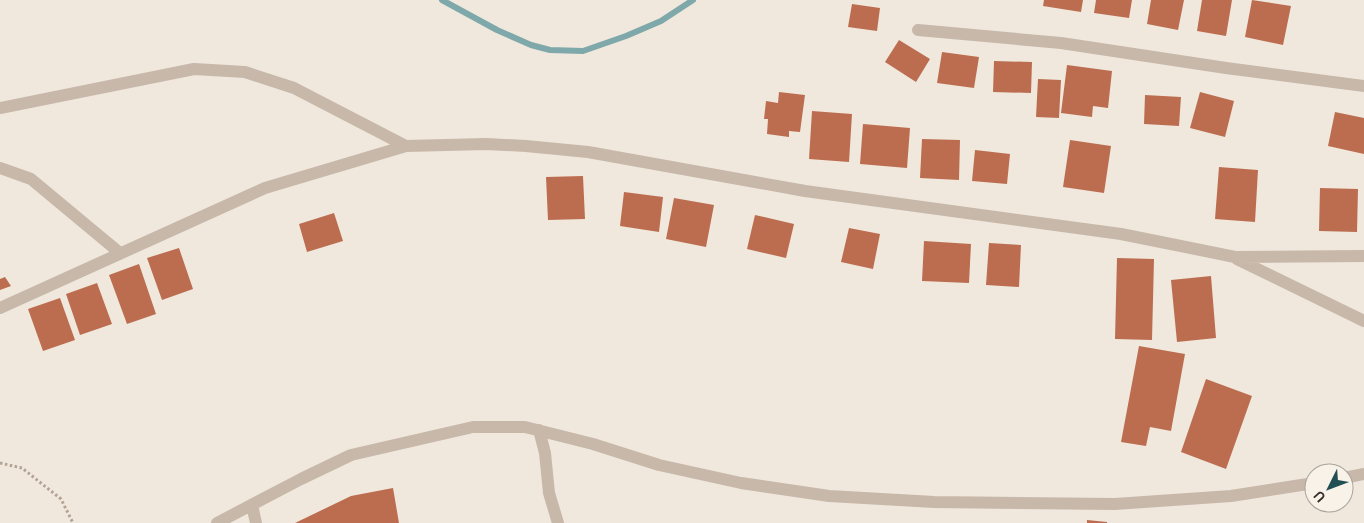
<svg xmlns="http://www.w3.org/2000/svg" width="1364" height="523" viewBox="0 0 1364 523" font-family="'Space Grotesk',sans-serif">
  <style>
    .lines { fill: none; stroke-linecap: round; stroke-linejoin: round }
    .stream { stroke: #7fa8ab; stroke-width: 6 }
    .building { fill: #bc6d4f }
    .path { stroke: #b3a394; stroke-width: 3; stroke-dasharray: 2.5 2.5; stroke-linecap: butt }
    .minor { stroke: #c7b8aa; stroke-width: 12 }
  </style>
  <rect width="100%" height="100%" fill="#f0e8dd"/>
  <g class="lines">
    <path class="stream" d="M442 0 497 30 531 45 550 50 583 51 626 36 661 21 693 0"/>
  </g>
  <path class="building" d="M1044 0H1083L1081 12 1043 6Z
    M1096 0H1132L1129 18 1094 13Z
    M1151 0H1184L1178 30 1147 24Z
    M1202 0H1232L1226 36 1197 31Z
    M1252 0 1291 6 1283 45 1245 37Z
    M852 4 880 8 877 31 848 27Z
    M899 40 930 59 916 82 885 62Z
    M942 52 979 57 974 88 937 83Z
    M994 61 1032 62 1031 93 993 92Z
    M1067 65 1112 71 1108 108 1093 106 1092 117 1061 113Z
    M1038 79 1061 80 1059 118 1036 117Z
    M779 92 805 95 800 132 789 131V137L767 134 768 119H764L766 101 778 103Z
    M1200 92 1234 101 1225 137 1190 128Z
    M1145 95 1181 97 1179 126 1144 124Z
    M812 111 852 114 849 162 809 159Z
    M1335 112 1364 118V154L1328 146Z
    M863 124 910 128 907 168 860 164Z
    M922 139 960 140 959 180 920 178Z
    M1070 140 1111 146 1104 193 1063 187Z
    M975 150 1010 154 1007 184 972 181Z
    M1219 167 1258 170 1255 222 1215 219Z
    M583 176 585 219 548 220 546 177Z
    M1320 188 1358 189 1357 232 1319 231Z
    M624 192 663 197 659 232 620 226Z
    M674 198 714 205 706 247 666 239Z
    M334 213 343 241 307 252 299 224Z
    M755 215 794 224 786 258 747 249Z
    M849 228 880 234 873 269 841 262Z
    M924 241 971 244 969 283 922 281Z
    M989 243 1021 245 1019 287 986 285Z
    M179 248 193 289 162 300 147 258Z
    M1117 258 1154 259 1152 340 1115 339Z
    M139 264 156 314 127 324 109 275Z
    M1211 276 1216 338 1177 342 1171 280Z
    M5 277 11 286 0 290V279Z
    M97 283 112 324 80 335 66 294Z
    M60 298 75 340 43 351 28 309Z
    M1139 346 1185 354 1171 431 1150 427 1146 446 1121 442Z
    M1206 379 1252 396 1226 469 1181 452Z
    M393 488 399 523H295L351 496Z
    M1087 520 1107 522V523H1087Z"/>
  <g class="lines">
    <path class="path" d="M0 463 22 468 61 499 73 523"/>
    <path class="minor" d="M918 30 1061 43 1226 68 1364 86
      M0 108 194 69 245 72 294 88 406 146 486 144 526 146 588 152 805 191 1121 234 1235 257 1364 256
      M0 168 31 179 120 253
      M1237 259 1364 321
      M0 308 265 188 406 146
      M539 430 545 453 549 493 558 523
      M1344 478 1364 474
      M252 505 256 523
      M217 523 301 479 351 455 473 427H525L593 444 659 465 741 483 829 496 934 502 1115 504 1231 496 1314 483"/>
  </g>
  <g transform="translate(1329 488) rotate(228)"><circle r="24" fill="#f8f2e9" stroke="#aaa39c"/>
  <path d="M0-4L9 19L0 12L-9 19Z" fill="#224f54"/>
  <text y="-8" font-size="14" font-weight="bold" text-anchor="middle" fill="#362d29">U</text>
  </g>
</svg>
